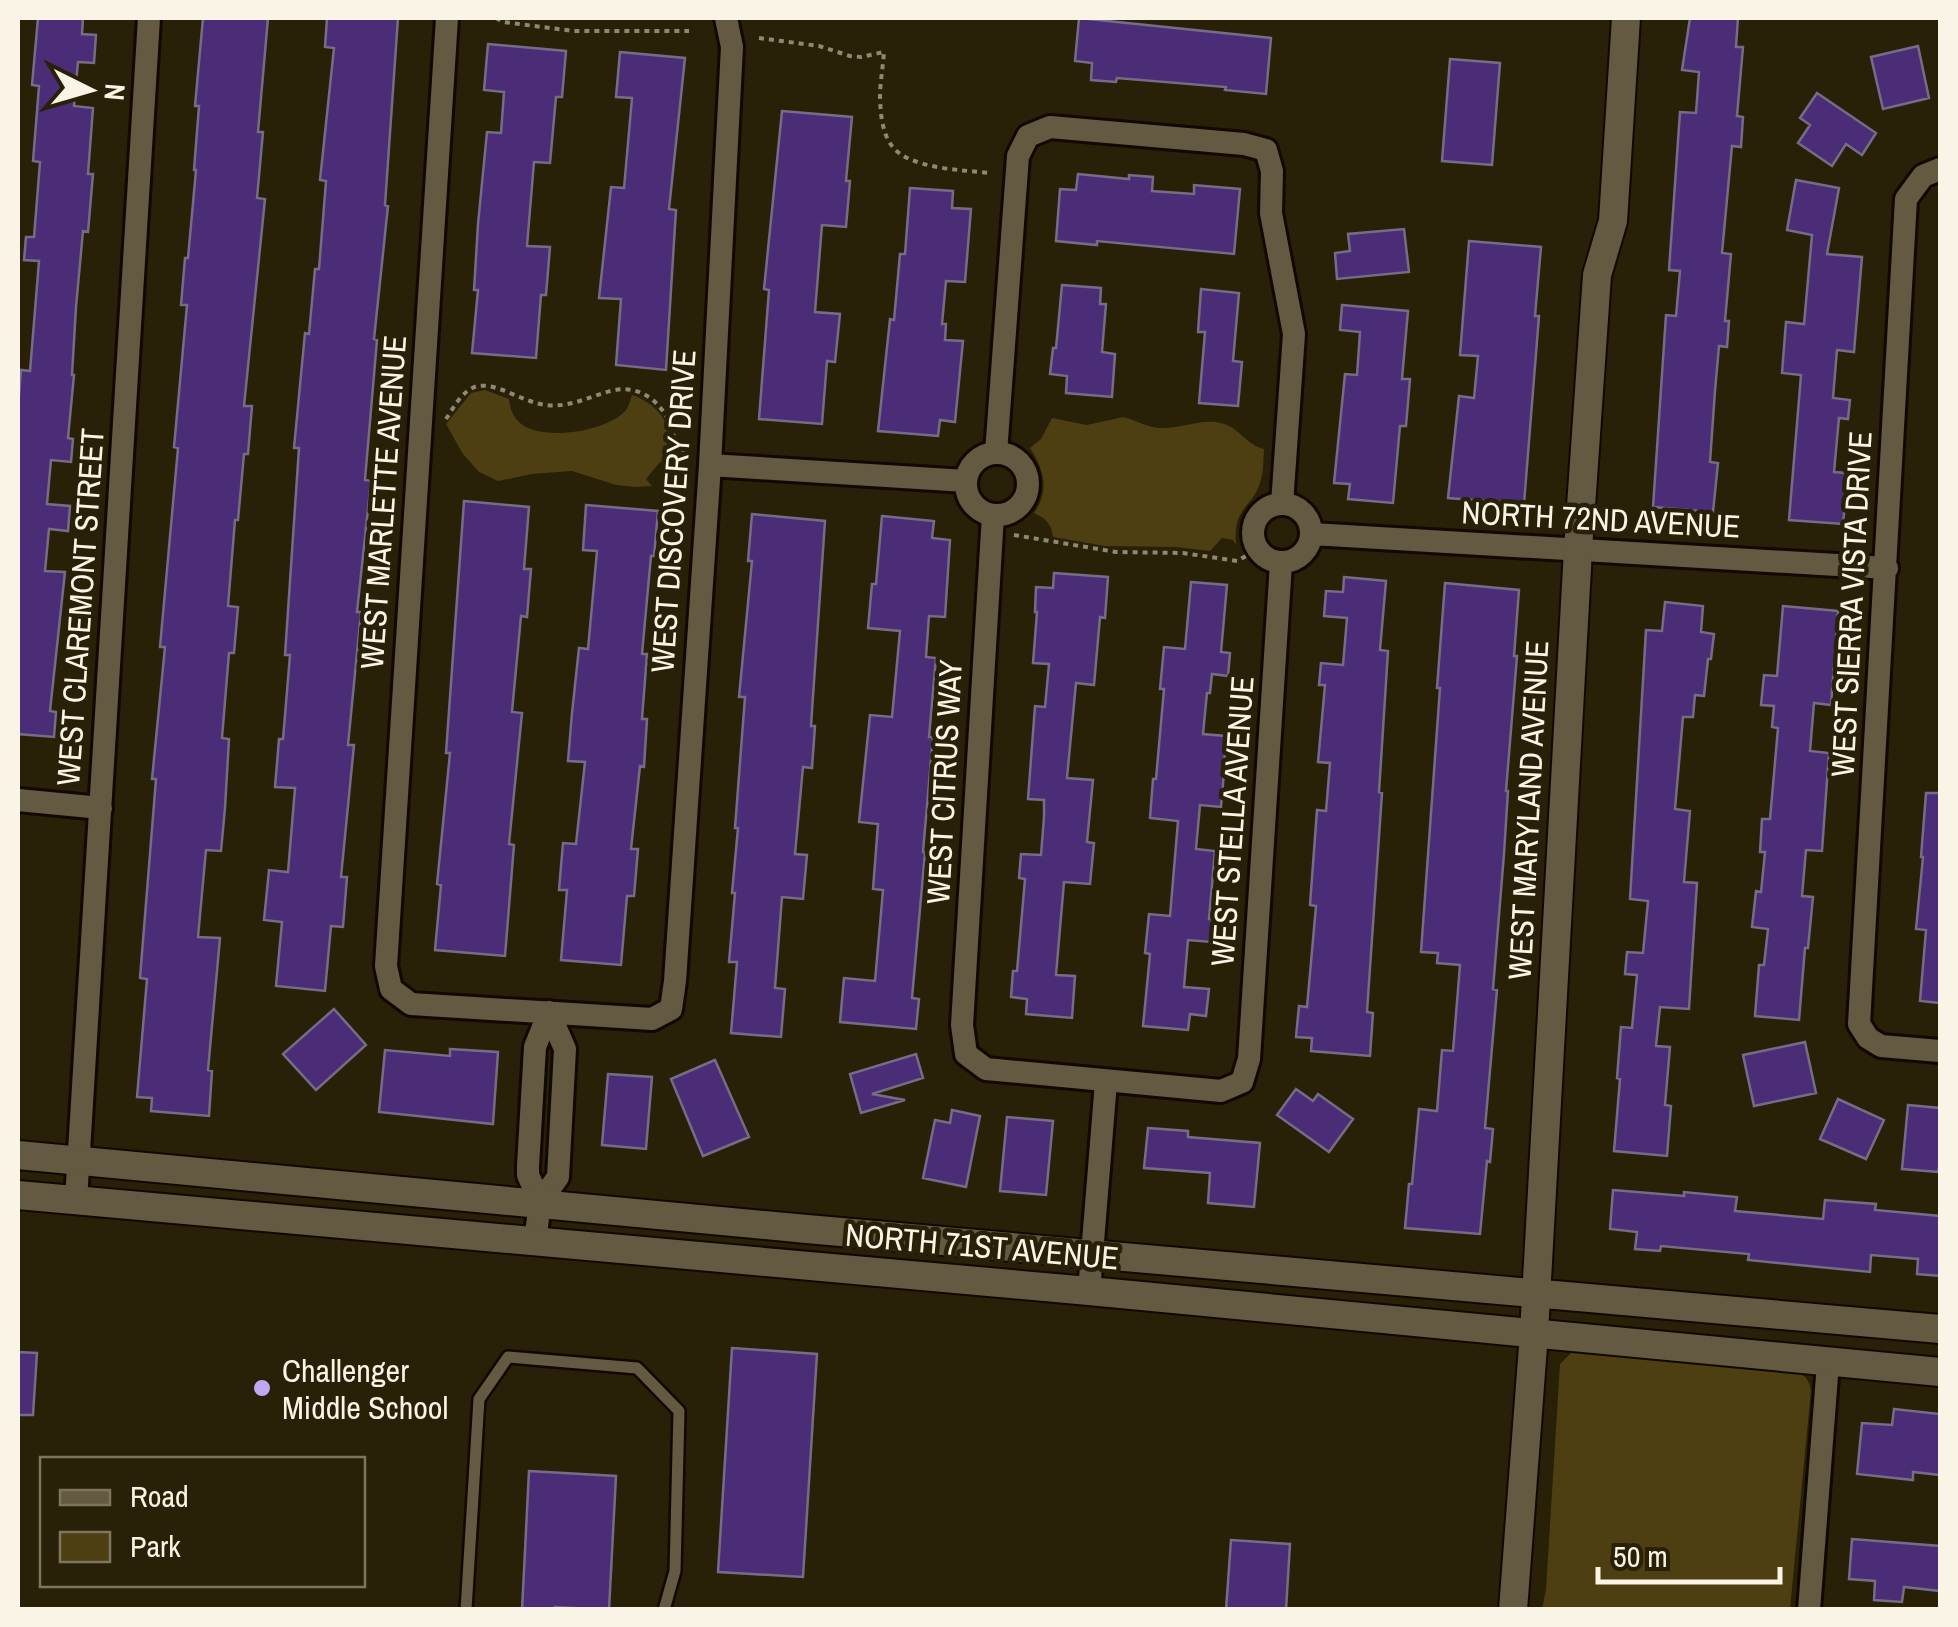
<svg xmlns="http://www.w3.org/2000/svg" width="1958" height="1627" viewBox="0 0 1958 1627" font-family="'Archivo Narrow',sans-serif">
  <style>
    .green { fill: #4d3f12 }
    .building { fill: #4b2d77; stroke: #756c86; stroke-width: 2.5 }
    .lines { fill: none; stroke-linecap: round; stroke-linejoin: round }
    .service-casing { stroke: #110900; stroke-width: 16 }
    .minor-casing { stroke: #110900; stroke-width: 28 }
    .tertiary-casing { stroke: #110900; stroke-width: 32 }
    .path { stroke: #8f8874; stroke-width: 4; stroke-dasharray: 5 5; stroke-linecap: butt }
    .service { stroke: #635a41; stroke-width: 11 }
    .minor { stroke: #635a41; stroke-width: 22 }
    .tertiary { stroke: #635a41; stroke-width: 28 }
    .poi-dot { fill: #c1a8f3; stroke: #282007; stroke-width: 4 }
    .labels { text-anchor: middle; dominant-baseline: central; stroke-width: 9; stroke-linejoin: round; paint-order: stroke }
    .street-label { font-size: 32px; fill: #f9f4e5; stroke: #282007 }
    .poi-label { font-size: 32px; fill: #f9f4e5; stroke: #282007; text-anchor: start }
  </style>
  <rect width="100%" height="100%" fill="#282007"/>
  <path class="green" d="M485 390 509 399C510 407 512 415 518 421 538 443 608 432 626 410 628 408 631 398 632 395 655 402 676 426 671 452 670 457 668 462 667 467L660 462 646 479 652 486 635 487 616 485 572 471 532 474 498 481 479 472 463 454 446 424 471 393Z
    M1123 417C1136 420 1148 428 1161 428 1182 429 1204 417 1224 424 1240 429 1247 445 1264 449 1263 460 1264 472 1260 483 1251 510 1233 506 1236 545L1233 540 1222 538 1210 551 1176 547 1105 546 1053 537C1052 524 1045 518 1034 513 1050 490 1044 470 1030 448L1041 439 1052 418 1087 425Z
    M1581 1350 1796 1371C1806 1376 1809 1380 1811 1391L1790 1609 1542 1610 1546 1589 1560 1364 1572 1352Z"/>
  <path class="building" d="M38 18H83L82 34 96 35 94 63 78 62 74 106 93 108 88 174H93L88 232 83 231 76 307 72 375H74L68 438 73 439 71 462 51 460 47 504 70 506 68 531 49 529 45 571 65 572 50 711 56 712 54 737 18 734V408L21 370 30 371 39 261 24 260 26 237H34L40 162 33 161 39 86 32 85Z
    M203 18H268L258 132H263L257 198 265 199 244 406H252L248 454H244L238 520H235L228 606 238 607 234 653H229L222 738 229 739 225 808 221 851 206 850 198 937 220 938 208 1070 212 1071 209 1116 151 1111 152 1098 137 1097 147 979 140 978 156 779H152L165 647H160L178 448 174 447 187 305H181L185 258H188L196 170H194L199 106H195Z
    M327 18H398L385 205 388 206 374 339 377 340 365 480 371 481 357 612H361L348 745H354L341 877H347L343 927 331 926 325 991 276 986 282 922 264 920 269 870 288 872 295 788 275 787 279 739H283L290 655H285L299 448H294L305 333 309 334 315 269H319L326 181 320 180 334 48 325 47Z
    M1079 18 1271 38 1266 94 1225 90 1226 87 1117 78 1116 82 1091 80 1092 63 1075 61Z
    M1690 18H1738L1736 47H1743L1737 116 1743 117 1741 147 1732 146 1722 253 1731 254 1725 321H1729L1727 347 1719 346 1715 391 1710 462 1718 463 1713 512 1653 507 1666 315 1676 316 1680 271 1669 270 1680 112 1696 113 1699 72 1682 70Z
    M488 44 566 51 562 97H556L550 163 534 162 527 246 550 247 546 295H541L536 358 472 353 478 290H474L478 224 487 132 501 133 504 92 484 90Z
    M1918 46 1929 98 1883 109 1871 57Z
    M620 52 685 58 669 209 676 210 666 370 616 365 621 299 599 298 611 187 624 188 632 98 616 97Z
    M1450 59 1500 63 1492 165 1442 161Z
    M1817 93 1876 133 1862 155 1846 144 1832 166 1798 143 1810 125 1800 118Z
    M782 111 852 117 846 181H850L846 227 822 225 815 312 840 314 835 362 827 361 822 424 759 419 769 290 764 289Z
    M1078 174 1129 179V175L1153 177 1152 191 1194 194V185L1240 189 1234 254 1097 241V245L1056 241 1060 189 1076 190Z
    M1796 180 1839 188 1827 254 1862 257 1854 352 1837 350 1833 398 1850 400 1848 419 1839 418 1834 472 1848 473 1843 524 1789 520 1801 375 1782 373 1786 322 1804 324 1812 235 1787 230Z
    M910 188 953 191 952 208 971 209 965 282 946 281 942 324H946L945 340 963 341 955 422 940 420 938 436 878 431 890 319 894 320 900 254H905Z
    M1404 229 1409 272 1337 279 1335 253 1350 251 1348 234Z
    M1469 241 1541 247 1535 316H1539L1524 504 1448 498 1459 396 1474 398 1478 356 1460 355Z
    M1062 285 1101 288 1100 304H1106L1102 352 1115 354 1112 397 1066 393 1067 376 1050 374 1053 348H1056Z
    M1201 289 1239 293 1233 361 1242 362 1238 406 1199 403 1205 332H1198Z
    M1342 305 1408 311 1402 379H1410L1406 426H1400L1393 503 1348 499 1350 484 1334 483 1345 374 1357 375 1360 332 1340 330Z
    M464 501 529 507 524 569H531L527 617 521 616 512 712 522 713 509 844 514 845 505 956 435 950 441 885 437 884 450 753H446Z
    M586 505 658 511 654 556H651L642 654H647L642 719H647L644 767 640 766 631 849H638L634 896H627L621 965 561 960 567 890H559L563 843 576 844 585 762 568 761 572 713 579 648 588 649 597 551 583 550Z
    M752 514 825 521 811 726H815L812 768 803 767 795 854 807 855 803 899 782 897 775 988 785 989 781 1037 731 1033 737 962H729L735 893H732L738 828H735L745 697H739L752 561H748Z
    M882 516 934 521 932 538 950 540 945 617 929 616 926 657 936 658 929 737H933L923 852 925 853 912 998 919 999 916 1029 840 1022 844 978 875 981 883 890 873 889 878 824 859 822 870 715 892 717 900 631 868 628 872 584H876Z
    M1054 573 1108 577 1105 618 1100 617 1094 685 1076 683 1067 778 1093 780 1087 842 1094 843 1090 884 1064 882 1056 975 1075 976 1072 1018 1026 1014 1027 999 1011 997 1013 971H1017L1025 879 1019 878 1021 854 1041 855 1044 817V800L1028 799 1035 706 1045 707 1049 664 1033 663 1037 612H1035L1036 587 1053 588Z
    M1344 577 1386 581 1380 650 1388 651 1379 792 1382 793 1367 1012 1373 1013 1370 1056 1311 1051 1312 1038 1296 1037 1299 1006 1307 1007 1316 906 1310 905 1317 810 1326 811 1330 763 1318 762 1325 685H1319L1321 663 1343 665 1347 618 1324 616 1326 591 1343 592Z
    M1191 582 1227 585 1221 652 1230 653 1228 676 1212 674 1210 693H1207L1203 734 1226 736 1223 785 1221 807 1200 805 1196 849 1215 851 1209 919H1213L1211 942 1188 940 1184 987 1209 989 1206 1016 1190 1014 1188 1030 1143 1026 1150 954 1145 953 1149 914 1170 916 1178 821 1150 818 1153 779H1156L1164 689H1160L1164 647 1185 649Z
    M1445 583 1519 590 1514 656H1517L1506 791H1508L1504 854 1493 989 1497 990 1485 1128 1493 1129 1490 1162 1487 1161 1480 1234 1405 1228 1409 1184H1412L1419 1109 1437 1111 1442 1050 1453 1051 1460 965 1437 963 1438 953 1421 952 1440 688H1437Z
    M1665 602 1703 606 1701 632 1714 634 1711 659H1708L1704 696 1695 695 1693 717H1683L1675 809 1690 811 1684 882 1697 883 1689 1009 1660 1007 1656 1046 1670 1047 1665 1105 1671 1106 1667 1156 1614 1151 1620 1079 1617 1078 1621 1027 1632 1028 1637 975 1625 974 1627 952 1643 953 1648 901 1630 899 1646 630 1662 631Z
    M1783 606 1838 611 1831 705 1814 703 1810 751 1829 753 1822 851 1806 850 1802 896 1813 897 1808 948H1805L1799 1020 1755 1016 1759 965H1764L1768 929 1752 927 1756 891 1761 892 1765 852H1760L1762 819H1770L1778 728 1772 727 1774 706 1761 705 1764 675 1777 676Z
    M1926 793H1940V1003L1920 1001 1926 930 1916 929 1923 857H1921Z
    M334 1009 366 1045 316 1090 283 1054Z
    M1805 1042 1816 1093 1754 1106 1743 1055Z
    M450 1049 498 1052 493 1124 379 1112 385 1050 450 1056Z
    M916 1054 923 1078 872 1094 905 1100 861 1113 850 1074Z
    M715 1060 749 1137 703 1156 671 1079Z
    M608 1074 652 1077 646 1149 602 1145Z
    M1296 1089 1313 1101 1318 1094 1353 1119 1329 1152 1277 1115Z
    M1838 1099 1884 1120 1866 1159 1820 1139Z
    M1908 1105 1940 1108V1163L1938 1172 1902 1169Z
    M952 1110 980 1116 966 1187 923 1178 935 1120 950 1123Z
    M1007 1117 1053 1121 1046 1195 1000 1191Z
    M1148 1128 1188 1131V1137L1260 1143 1254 1207 1208 1203 1210 1173 1144 1168Z
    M1613 1190 1684 1196V1192L1737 1197 1735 1211 1823 1219 1825 1200 1876 1204 1875 1210 1940 1216V1276L1917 1274 1918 1259 1871 1255 1870 1272 1748 1260 1749 1254 1661 1246 1660 1251 1635 1249 1637 1232 1610 1229Z
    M732 1348 817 1354 803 1577 718 1572Z
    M18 1352 37 1353 33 1415H18Z
    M1894 1409 1940 1414V1475L1913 1472V1480L1857 1474 1862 1423 1892 1425Z
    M529 1471 616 1476 609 1610 555 1607V1610H522Z
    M1852 1539 1940 1546V1591L1904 1587 1902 1602 1874 1600 1875 1581 1849 1579Z
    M1231 1540 1290 1544 1286 1610H1226Z"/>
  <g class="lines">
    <g class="service-casing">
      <path id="service" d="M466 1610 479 1399 508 1357 637 1368 679 1411 675 1571 664 1610"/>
    </g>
    <g class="minor-casing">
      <path id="minor" d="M447 18 386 966 391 989 411 1004 652 1019 671 1009 675 981 710 465 732 47 726 18
        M1940 169 1923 176 1906 199 1859 1024 1868 1038 1881 1046 1940 1051
        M996 453 1018 156 1028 136 1050 127 1244 144 1266 150 1272 171 1271 213 1294 334 1282 504
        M966 484a31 31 0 1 1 62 0a31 31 0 1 1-62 0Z
        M710 465 966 481
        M1253 533a29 29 0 1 1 58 0a29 29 0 1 1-58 0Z
        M993 515 962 1025 966 1054 986 1069 1221 1091 1242 1082 1249 1059 1281 563
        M1312 534 1887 568
        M18 800 101 808
        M76 1200 149 18
        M540 1202 528 1175V1166L535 1047 549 1012
        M535 1242 540 1202 558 1177 565 1049 549 1012
        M1089 1291 1106 1082
        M1809 1610 1828 1363"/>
    </g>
    <g class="tertiary-casing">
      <path id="tertiary" d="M18 1155 807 1229 1940 1329
        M18 1195 1089 1291 1940 1372
        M1513 1610 1534 1333 1578 550 1597 275 1613 221 1626 18"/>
    </g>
    <path class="path" d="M496 18 503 22 574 31H689
      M759 38 819 46 850 56 861 57 884 52C883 65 881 78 880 92 880 108 881 132 892 146 909 169 963 170 990 173
      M446 419C454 407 463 389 478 386 499 383 524 403 546 405 572 408 591 395 615 390 649 384 674 415 675 447L686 451
      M1014 535 1116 552 1183 553 1237 561 1246 556"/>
    <use href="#service" class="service"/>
    <use href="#minor" class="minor"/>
    <use href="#tertiary" class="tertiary"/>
  </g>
  <circle class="poi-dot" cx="262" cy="1388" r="10"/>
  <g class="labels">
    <g class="street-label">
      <text transform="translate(383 502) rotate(-86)">WEST MARLETTE AVENUE</text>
      <text transform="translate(673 511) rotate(-86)">WEST DISCOVERY DRIVE</text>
      <text transform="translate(1601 519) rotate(3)">NORTH 72ND AVENUE</text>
      <text transform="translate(1851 604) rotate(-87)">WEST SIERRA VISTA DRIVE</text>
      <text transform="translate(80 607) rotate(-86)">WEST CLAREMONT STREET</text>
      <text transform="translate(944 782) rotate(-87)">WEST CITRUS WAY</text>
      <text transform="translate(1528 810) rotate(-87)">WEST MARYLAND AVENUE</text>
      <text transform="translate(1232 821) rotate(-86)">WEST STELLA AVENUE</text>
      <text transform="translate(982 1246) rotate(5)">NORTH 71ST AVENUE</text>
    </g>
    <g class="poi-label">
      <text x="282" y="1370">Challenger<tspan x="282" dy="37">Middle School</tspan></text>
    </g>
  </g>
  <rect width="1958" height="1627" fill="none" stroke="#f9f4e5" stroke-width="40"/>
  <rect x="40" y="1457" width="325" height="130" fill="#282007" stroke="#7c7560" stroke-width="2.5"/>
  <rect x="60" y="1490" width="50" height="15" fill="#635a41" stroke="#7c7560" stroke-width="2.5"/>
  <text x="130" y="1507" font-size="30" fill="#f9f4e5">Road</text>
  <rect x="60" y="1532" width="50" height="30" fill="#4d3f12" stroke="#7c7560" stroke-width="2.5"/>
  <text x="130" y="1557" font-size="30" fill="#f9f4e5">Park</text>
  <g transform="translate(90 90) rotate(95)" stroke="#282007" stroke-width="8" paint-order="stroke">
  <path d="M0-8L18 38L0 25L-18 38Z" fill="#f9f4e5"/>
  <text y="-15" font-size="28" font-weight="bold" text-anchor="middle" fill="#f9f4e5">N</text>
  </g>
  <path d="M1598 1567v15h182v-15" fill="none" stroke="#f9f4e5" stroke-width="5"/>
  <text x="1613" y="1567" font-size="30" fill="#f9f4e5" stroke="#282007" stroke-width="8" paint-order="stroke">50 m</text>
</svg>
